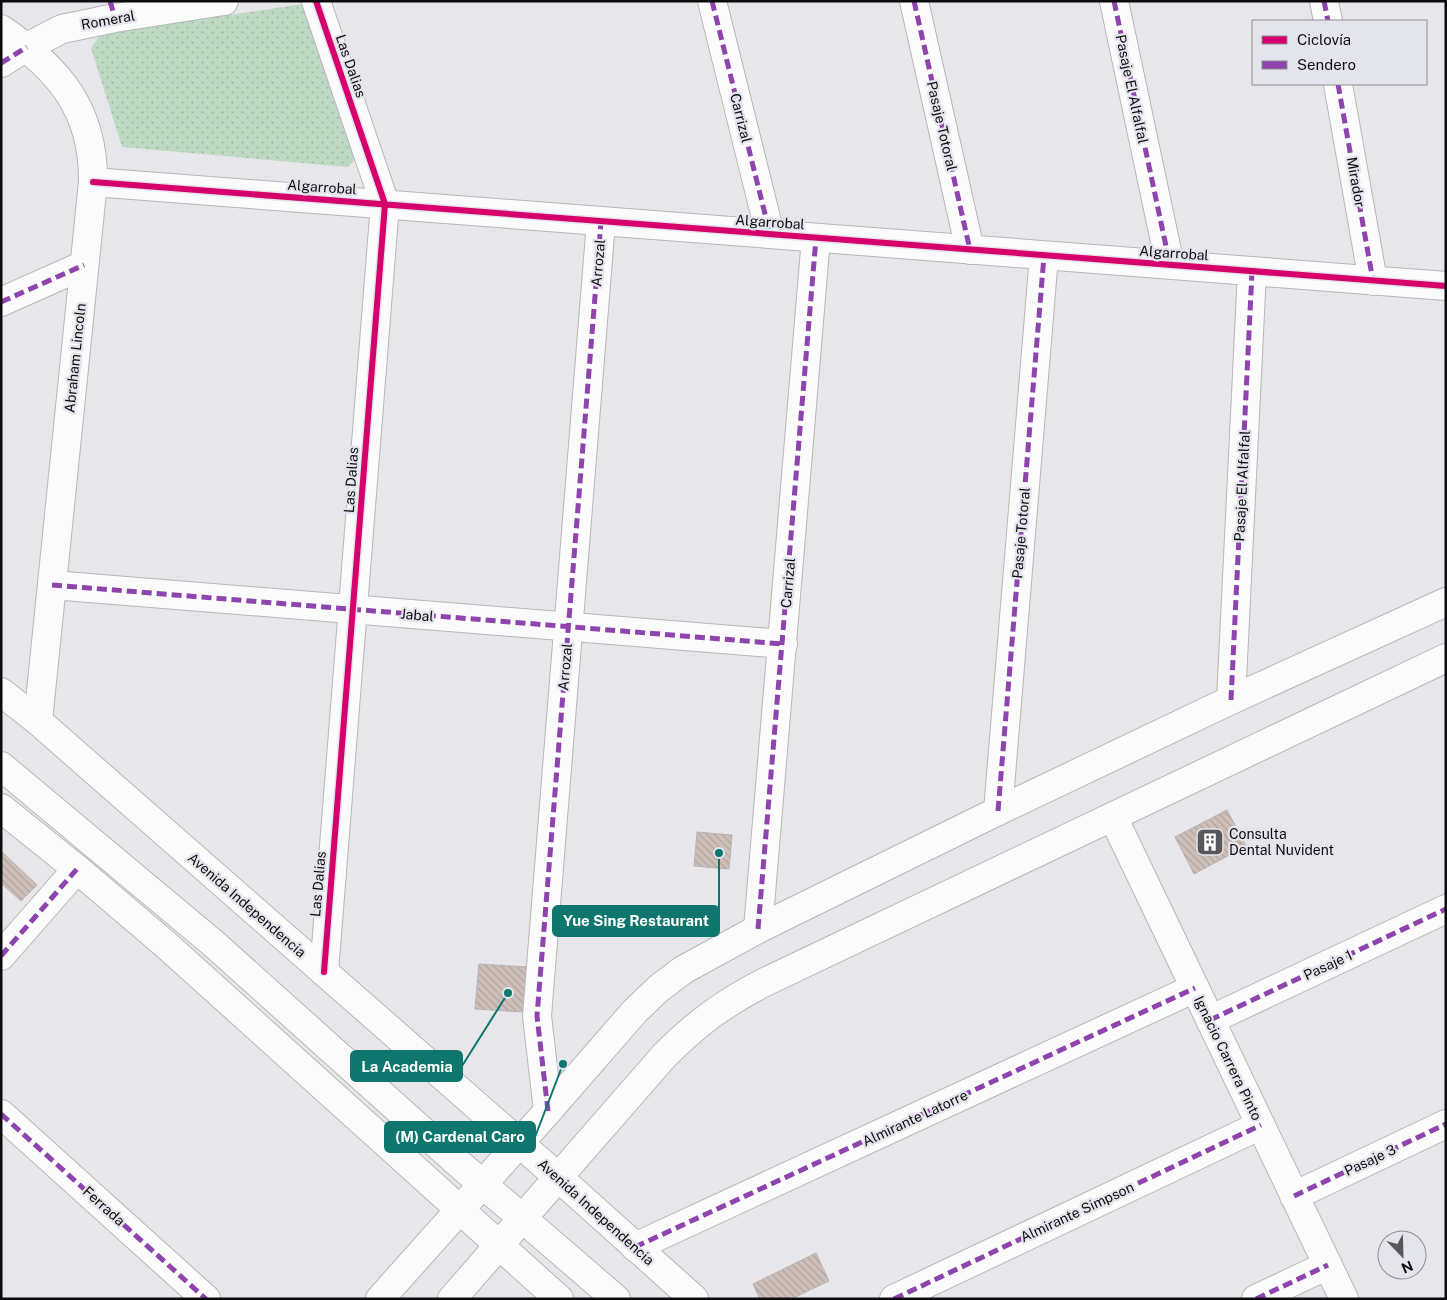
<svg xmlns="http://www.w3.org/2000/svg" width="1447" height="1300" viewBox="0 0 1447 1300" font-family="'Public Sans',sans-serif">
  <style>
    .park { fill: url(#park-dots) }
    .building { fill: url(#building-back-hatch); stroke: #b5b3b5 }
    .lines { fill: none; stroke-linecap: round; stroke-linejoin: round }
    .minor-casing { stroke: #b7b7ba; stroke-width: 30 }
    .major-casing { stroke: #b7b7ba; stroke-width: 30 }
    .minor { stroke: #fbfbfc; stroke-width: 28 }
    .major { stroke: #fbfbfc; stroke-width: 28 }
    .quiet { stroke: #8e44ad; stroke-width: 5; stroke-dasharray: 10 5; stroke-linecap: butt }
    .cycleway-casing { stroke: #e4e4ed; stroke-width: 9 }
    .cycleway { stroke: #d6006c; stroke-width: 6 }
    .labels { text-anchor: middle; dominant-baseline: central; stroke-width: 4.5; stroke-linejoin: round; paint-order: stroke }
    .street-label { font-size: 14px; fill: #0c0c0f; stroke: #e4e4ed }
    .poi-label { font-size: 14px; fill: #0c0c0f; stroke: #e4e4ed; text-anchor: start }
    .leader { fill: none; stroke: #0f766e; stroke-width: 2 }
    .callout-dot { fill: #0f766e; stroke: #e4e4ed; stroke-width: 2 }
    .callout { fill: #0f766e; stroke: #0f766e; stroke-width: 2 }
    .callout-label { font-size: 15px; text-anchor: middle; font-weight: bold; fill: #fff }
  </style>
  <defs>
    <pattern id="park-dots" width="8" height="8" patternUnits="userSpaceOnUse" patternTransform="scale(1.25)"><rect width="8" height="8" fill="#bfdac2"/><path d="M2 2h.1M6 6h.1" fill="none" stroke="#a3baa6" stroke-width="1.8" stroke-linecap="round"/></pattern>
    <pattern id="building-back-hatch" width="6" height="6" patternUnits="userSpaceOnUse" patternTransform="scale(1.25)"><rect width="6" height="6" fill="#cec0b8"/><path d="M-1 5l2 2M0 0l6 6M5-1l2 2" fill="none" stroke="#b0a49d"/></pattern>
  </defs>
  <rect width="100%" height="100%" fill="#e6e6eb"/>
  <path class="park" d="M310 3 358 152 354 160 348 167 122 147 91 48 101 34Z"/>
  <path class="building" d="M1227 810 1246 846 1194 874 1175 837Z
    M697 832 732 835 729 869 694 866Z
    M1 851 37 885 21 901 1 883Z
    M479 964 528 967 524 1012 475 1009Z
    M816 1253 829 1281 791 1299H760L753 1284Z"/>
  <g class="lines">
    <g class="minor-casing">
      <path id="minor" d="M316 1 385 204 324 972
        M712 1 770 234
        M914 1 970 250
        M1114 1 1170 265
        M1324 1 1328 21
        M1 29C58 68 94 109 93 182L38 721
        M1 63 27 47 62 29 115 18 224 1
        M1338 84 1373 281
        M93 182 1446 286
        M1 302 84 265
        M52 585 783 644
        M1231 700 1252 272
        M1 808 77 869 164 943 559 1299
        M998 811 1044 256
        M1113 817 1344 1299
        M758 929 816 238
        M1 956 77 869
        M1210 1020 1446 909
        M548 1111 537 1016 601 222
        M1 1114 206 1299
        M1294 1196 1446 1124
        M635 1247 1195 988
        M894 1299 1261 1125
        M1256 1299 1328 1265"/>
    </g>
    <g class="major-casing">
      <path id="major" d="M1 692 38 721 558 1177 694 1299
        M1 766 214 944 458 1163 616 1299
        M380 1299 548 1111 635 1011 658 989 683 970 758 929 998 811 1231 700 1446 602
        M452 1299 664 1056C698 1022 724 1003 767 981L1446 658"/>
    </g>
    <use href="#minor" class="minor"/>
    <use href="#major" class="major"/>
    <path class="quiet" d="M110 1 115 18
      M712 1 770 234
      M914 1 970 250
      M1114 1 1170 265
      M1324 1 1328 21
      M1 63 27 47
      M1338 84 1373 281
      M1 302 84 265
      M52 585 783 644
      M1231 700 1252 272
      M998 811 1044 256
      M758 929 816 238
      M1 956 77 869
      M1210 1020 1446 909
      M548 1111 537 1016 601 222
      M1 1114 206 1299
      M1294 1196 1446 1124
      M635 1247 1195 988
      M894 1299 1261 1125
      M1256 1299 1328 1265"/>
    <g class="cycleway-casing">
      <path id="cycleway" d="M316 1 385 204 324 972
        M93 182 1446 286"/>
    </g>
    <use href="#cycleway" class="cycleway"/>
  </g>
  <defs>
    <g id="building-square" transform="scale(1.4375)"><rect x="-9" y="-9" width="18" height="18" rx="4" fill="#58585c" stroke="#e4e4ed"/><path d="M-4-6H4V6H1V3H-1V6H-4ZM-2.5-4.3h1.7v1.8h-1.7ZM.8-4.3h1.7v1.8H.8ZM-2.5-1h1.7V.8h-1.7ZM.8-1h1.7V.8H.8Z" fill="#fff"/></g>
  </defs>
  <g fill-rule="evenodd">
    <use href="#building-square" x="1210" y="842"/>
  </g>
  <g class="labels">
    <g class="street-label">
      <text transform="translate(108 20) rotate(-10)">Romeral</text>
      <text transform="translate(351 66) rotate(71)">Las Dalias</text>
      <text transform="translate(1132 89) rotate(78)">Pasaje El Alfalfal</text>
      <text transform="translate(741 118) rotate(76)">Carrizal</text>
      <text transform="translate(942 126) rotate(77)">Pasaje Totoral</text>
      <text transform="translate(1356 182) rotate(80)">Mirador</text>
      <text transform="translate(322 187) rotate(4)">Algarrobal</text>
      <text transform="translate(770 222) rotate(4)">Algarrobal</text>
      <text transform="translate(1174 253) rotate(4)">Algarrobal</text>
      <text transform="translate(598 263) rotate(-85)">Arrozal</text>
      <text transform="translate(75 358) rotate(-84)">Abraham Lincoln</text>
      <text transform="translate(351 480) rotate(-86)">Las Dalias</text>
      <text transform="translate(1242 486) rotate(-87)">Pasaje El Alfalfal</text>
      <text transform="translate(1021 533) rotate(-85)">Pasaje Totoral</text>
      <text transform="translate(788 583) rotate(-85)">Carrizal</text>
      <text transform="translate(417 615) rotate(5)">Jabal</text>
      <text transform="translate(565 667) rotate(-85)">Arrozal</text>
      <text transform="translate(318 884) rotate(-85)">Las Dalias</text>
      <text transform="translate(247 905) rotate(41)">Avenida Independencia</text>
      <text transform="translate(1328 965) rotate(-25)">Pasaje 1</text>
      <text transform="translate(1228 1058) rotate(64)">Ignacio Carrera Pinto</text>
      <text transform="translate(915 1118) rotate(-25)">Almirante Latorre</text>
      <text transform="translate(1370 1160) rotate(-25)">Pasaje 3</text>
      <text transform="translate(104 1206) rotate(42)">Ferrada</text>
      <text transform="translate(596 1212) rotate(42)">Avenida Independencia</text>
      <text transform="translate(1077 1212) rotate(-25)">Almirante Simpson</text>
    </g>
    <g class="poi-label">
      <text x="1229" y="834">Consulta<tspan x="1229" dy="16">Dental Nuvident</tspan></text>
    </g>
  </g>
  <path class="leader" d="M719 853L719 921M508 993L462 1066M563 1064L535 1137"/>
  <g class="callout-dot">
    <circle cx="719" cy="853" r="5"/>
    <circle cx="508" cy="993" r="5"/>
    <circle cx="563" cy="1064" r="5"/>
  </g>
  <g class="callout">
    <rect x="553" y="906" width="166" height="30" rx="5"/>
    <rect x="351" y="1051" width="111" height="30" rx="5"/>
    <rect x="385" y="1122" width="150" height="30" rx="5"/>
  </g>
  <g class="callout-label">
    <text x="636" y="926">Yue Sing Restaurant</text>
    <text x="407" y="1072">La Academia</text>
    <text x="460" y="1142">(M) Cardenal Caro</text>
  </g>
  <rect width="1447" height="1300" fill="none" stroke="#0c0c0f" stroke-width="5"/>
  <rect x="1252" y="20" width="175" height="65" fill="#e4e4ed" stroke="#8e8e94"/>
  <rect x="1262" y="36" width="25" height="8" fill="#d6006c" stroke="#8e8e94"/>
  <text x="1297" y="45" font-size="15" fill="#0c0c0f">Ciclovía</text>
  <rect x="1262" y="61" width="25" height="8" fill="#8e44ad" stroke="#8e8e94"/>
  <text x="1297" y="70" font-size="15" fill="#0c0c0f">Sendero</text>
  <g transform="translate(1402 1255) rotate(157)"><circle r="24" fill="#e4e4ed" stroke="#8e8e94"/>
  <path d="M0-4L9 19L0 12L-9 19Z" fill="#58585c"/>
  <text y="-8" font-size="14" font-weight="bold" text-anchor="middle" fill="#0c0c0f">N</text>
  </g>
</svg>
